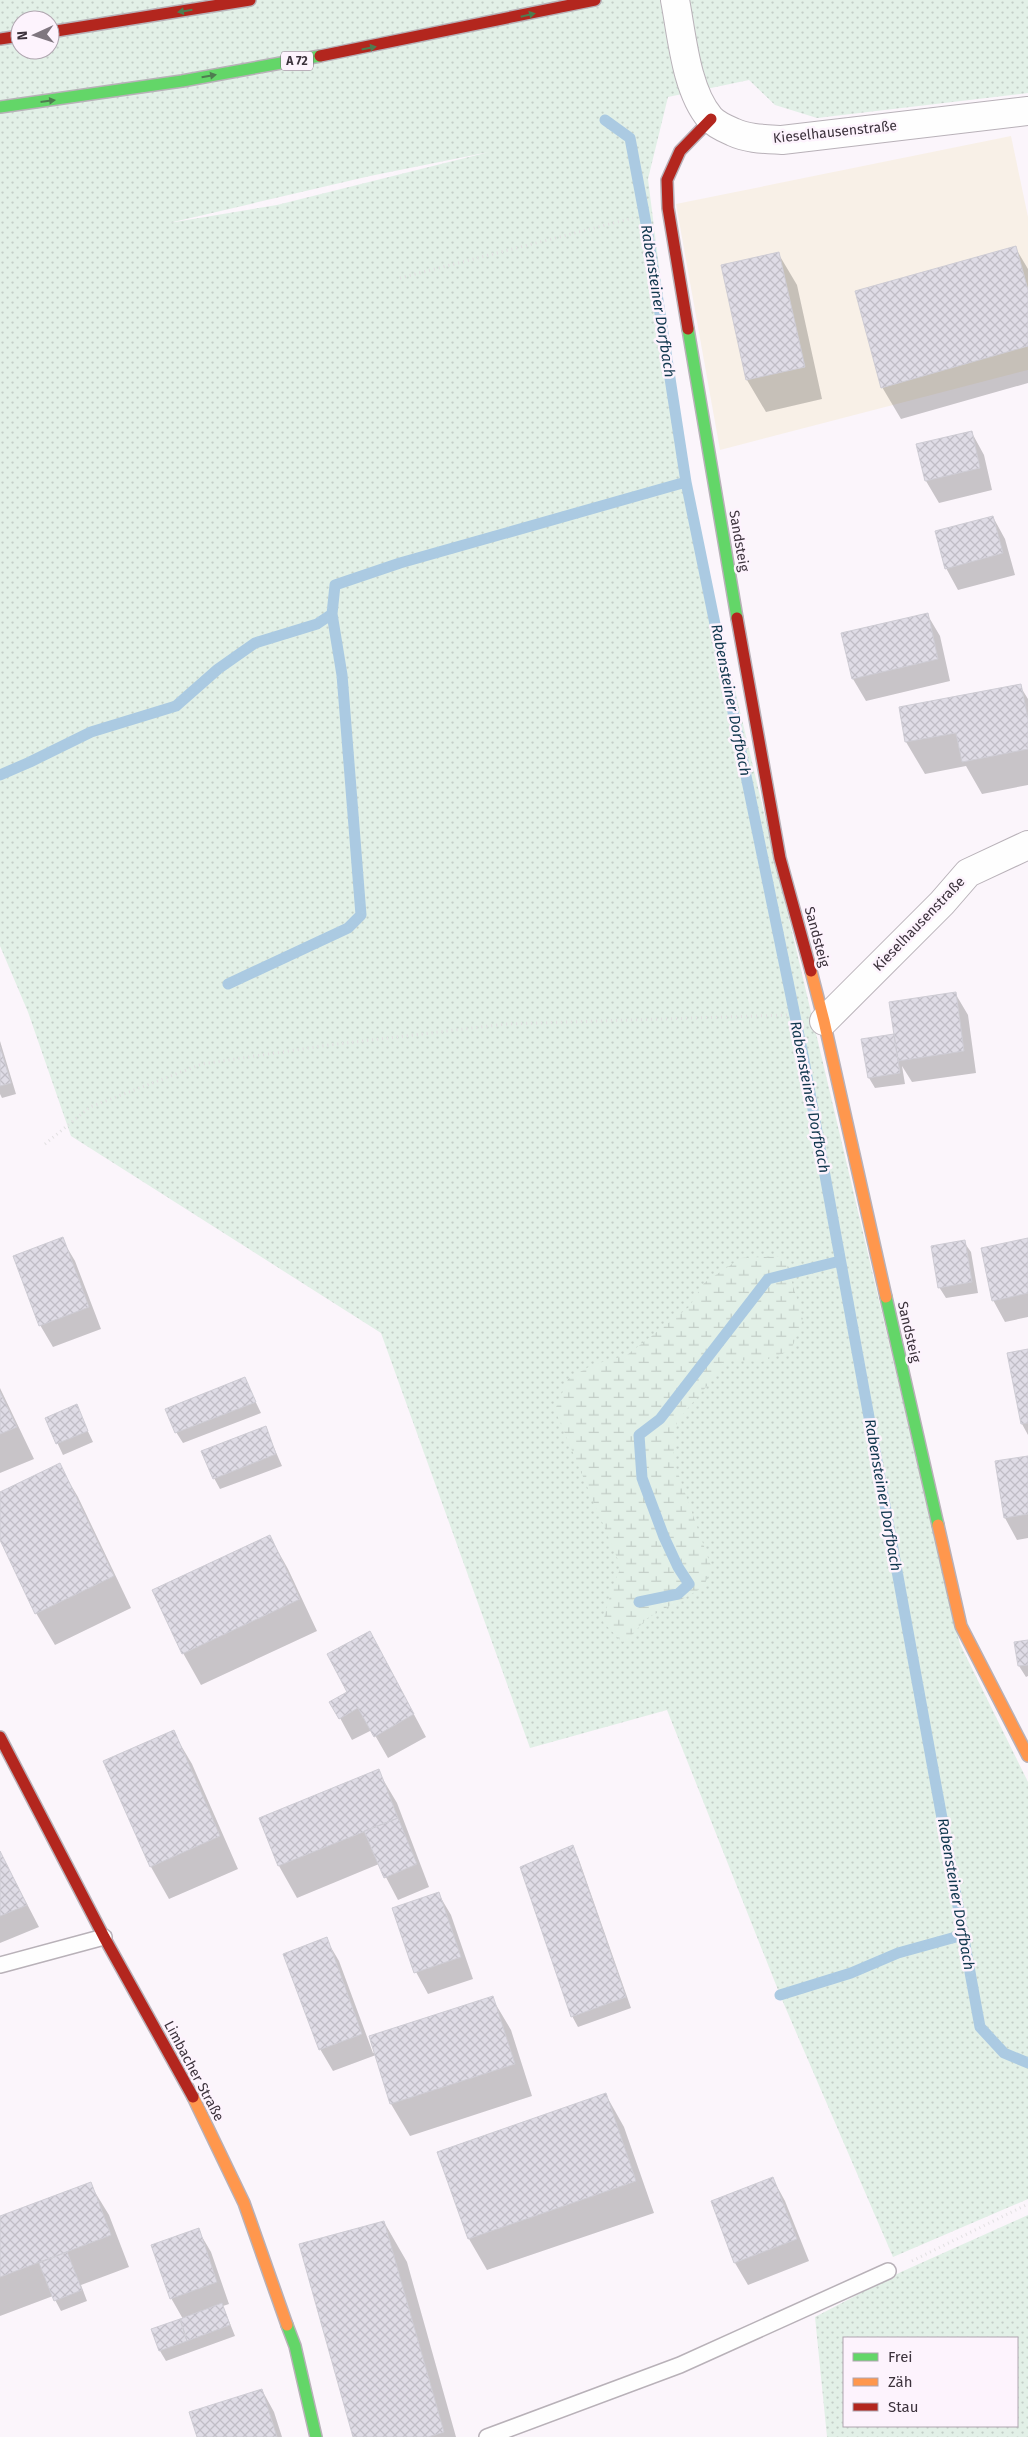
<svg xmlns="http://www.w3.org/2000/svg" width="1028" height="2437" viewBox="0 0 1028 2437" font-family="'Fira Sans',sans-serif">
  <style>
    .industrial { fill: #f8f0e7 }
    .grass { fill: url(#grass-dots); fill-rule: evenodd }
    .wetland { fill: url(#wetland-marsh) }
    .shadow { fill: #0003 }
    .lines { fill: none; stroke-linecap: round; stroke-linejoin: round }
    .stream { stroke: #abcae2; stroke-width: 11 }
    .building { fill: url(#building-cross-hatch); stroke: #ceccd4 }
    .lane-casing { stroke: #b8b1b8; stroke-width: 18 }
    .street-casing { stroke: #b8b1b8; stroke-width: 30 }
    .fast-casing { stroke: #b8b1b8; stroke-width: 14 }
    .slow-casing { stroke: #b8b1b8; stroke-width: 14 }
    .jam-casing { stroke: #b8b1b8; stroke-width: 14 }
    .path { stroke: #e2e0e2; stroke-width: 3; stroke-dasharray: 1 4; stroke-linecap: butt }
    .lane { stroke: #fefefe; stroke-width: 15 }
    .street { stroke: #fefefe; stroke-width: 28 }
    .fast { stroke: #63d668; stroke-width: 11 }
    .slow { stroke: #ff974d; stroke-width: 11 }
    .jam { stroke: #b3261e; stroke-width: 11 }
    .oneway { fill: #4e7c50 }
    .labels { text-anchor: middle; dominant-baseline: central; stroke-width: 5; stroke-linejoin: round; paint-order: stroke }
    .shield { fill: #fdf3fd; stroke: #766c76; stroke-width: 1 }
    .shield-label { font-size: 12px; font-weight: bold; fill: #3c323c }
    .street-label { font-size: 14px; fill: #3c323c; stroke: #fdf3fd }
    .water-label { font-size: 15px; font-style: italic; fill: #0f364d; stroke: #fdf3fd }
  </style>
  <defs>
    <pattern id="grass-dots" width="8" height="8" patternUnits="userSpaceOnUse" patternTransform="scale(1.25)"><rect width="8" height="8" fill="#e2f0e7"/><path d="M2 2h.1M6 6h.1" fill="none" stroke="#c3cec7" stroke-width="1.8" stroke-linecap="round"/></pattern>
    <pattern id="wetland-marsh" width="20" height="14" patternUnits="userSpaceOnUse" patternTransform="scale(1.25)"><rect width="20" height="14" fill="#e2f0e7"/><path d="M1 5h8M5 5V1M11 12h8M15 12V8" fill="none" stroke="#c3cec7"/></pattern>
    <pattern id="building-cross-hatch" width="8" height="8" patternUnits="userSpaceOnUse" patternTransform="scale(1.25)"><rect width="8" height="8" fill="#dfdce6"/><path d="M0 0l8 8M0 8l8-8" fill="none" stroke="#c0bdc6"/></pattern>
  </defs>
  <rect width="100%" height="100%" fill="#fbf5fb"/>
  <path class="industrial" d="M1011 136 1028 217V370L720 450 676 204Z"/>
  <path class="grass" d="M0 0H1028V93L817 118 775 105 749 80 668 97 648 179 686 482 960 1644 1028 1782V2199L893 2257 780 1995 667 1710 530 1748 381 1333 71 1136 28 1012 0 946ZM20 20H50V50H20ZM489 152 277 205 169 223 370 176Z
    M1028 2215V2437H827L815 2317 901 2272ZM844 2338H1017V2426H844Z"/>
  <path class="wetland" d="M784 1256 803 1319 791 1350 761 1362 730 1359 677 1421 673 1459 711 1566 704 1587 646 1619 624 1644 603 1622 612 1588 621 1567 555 1410 568 1379 592 1365 627 1355 689 1307 704 1283 741 1258Z"/>
  <path class="shadow" d="M1015 247 1028 269V383L901 419 882 387Z
    M778 253 797 285 822 399 766 412 747 380 722 266Z
    M972 433 984 455 992 490 939 503 926 481Z
    M993 517 1005 539 1015 575 958 590 946 568Z
    M927 614 940 636 950 681 866 701 853 679 842 634Z
    M1020 686 1028 699V785L982 794 966 766 925 774 906 742 900 708Z
    M955 993 968 1015 976 1073 912 1082 902 1066 905 1084 875 1088 869 1078 893 1036Z
    M0 1041 16 1094 2 1098 0 1094Z
    M62 1239 75 1261 101 1329 53 1347 40 1325Z
    M1028 1239V1317L1005 1322 993 1300Z
    M964 1242 971 1252 978 1293 946 1298 939 1287Z
    M1028 1350V1435L1022 1424 1009 1354Z
    M244 1378 261 1413 183 1443 176 1432Z
    M0 1388 34 1459 0 1473Z
    M76 1406 93 1442 63 1455 46 1419Z
    M265 1427 282 1466 220 1489 214 1478Z
    M1028 1457V1538L1017 1540 1005 1518Z
    M59 1465 78 1497 131 1608 55 1645 36 1613 0 1537V1494Z
    M270 1537 288 1569 317 1631 201 1685 183 1653Z
    M1028 1641V1676L1026 1677 1019 1666 1016 1643Z
    M382 1654 426 1737 388 1758 372 1730 352 1740 340 1718 349 1692Z
    M173 1732 192 1764 238 1869 169 1899 151 1867Z
    M378 1771 397 1803 429 1887 398 1900 379 1864 297 1898 279 1866 260 1819Z
    M572 1847 578 1857 631 2008 578 2027 572 2016Z
    M0 1852 39 1927 0 1943Z
    M438 1893 451 1915 473 1979 428 1994 416 1972Z
    M326 1939 339 1961 373 2053 492 1998 511 2030 532 2096 410 2136 391 2104 376 2055 333 2071 320 2049Z
    M606 2095 624 2127 654 2213 487 2270 469 2239Z
    M773 2179 785 2201 809 2261 748 2285 735 2263 712 2202Z
    M90 2184 109 2215 129 2267 81 2285 87 2301 61 2311 53 2296 0 2316V2218Z
    M384 2222 407 2262 456 2437H354Z
    M198 2230 211 2252 229 2304 223 2306 235 2336 166 2361 160 2351 183 2319 171 2298Z
    M262 2390 274 2412 282 2437H198Z"/>
  <g class="lines">
    <path class="stream" d="M605 120 630 138 647 229 686 482 804 1060 980 2027 1004 2053 1028 2063
      M0 775 30 762 91 732 176 706 218 669 255 643 317 624 332 614
      M228 984 348 928 361 915 342 675 332 614 335 585 400 563 686 482
      M639 1602 678 1594 689 1584 678 1567 664 1537 642 1478 639 1435 660 1419 768 1279 840 1261
      M780 1995 851 1973 898 1953 963 1935"/>
  </g>
  <path class="building" d="M1016 246 1028 290V346L881 388 855 291Z
    M779 252 805 367 746 380 721 265Z
    M972 431 980 468 925 481 916 444Z
    M993 516 1003 553 945 569 935 531Z
    M928 613 938 659 852 679 841 633Z
    M1021 684 1028 719V749L962 762 956 733 905 742 899 707Z
    M956 992 964 1051 898 1061 889 1002Z
    M894 1034 900 1073 868 1078 861 1039Z
    M0 1047 11 1083 0 1086Z
    M63 1237 89 1307 39 1326 13 1256Z
    M1028 1238V1293L992 1301 981 1248Z
    M965 1240 972 1282 938 1288 931 1246Z
    M1028 1349V1423L1021 1424 1007 1353Z
    M245 1377 256 1402 175 1433 165 1409Z
    M0 1392 17 1427 0 1434Z
    M77 1404 88 1431 56 1444 45 1418Z
    M266 1426 276 1454 213 1479 201 1451Z
    M1028 1456V1514L1004 1518 995 1461Z
    M60 1463 114 1576 35 1614 0 1540V1492Z
    M270 1535 300 1599 182 1654 152 1590Z
    M370 1631 414 1714 374 1737 358 1708 339 1719 329 1702 347 1692 327 1654Z
    M1028 1640V1665L1018 1666 1014 1642Z
    M174 1730 220 1836 150 1867 103 1761Z
    M379 1769 398 1818 278 1866 259 1818Z
    M398 1818 417 1864 384 1878 364 1831Z
    M573 1845 626 1997 571 2017 520 1867Z
    M0 1851 27 1905 0 1916Z
    M439 1892 461 1957 414 1973 392 1908Z
    M327 1937 362 2034 319 2050 283 1954Z
    M493 1996 515 2064 390 2104 369 2036Z
    M606 2093 636 2181 468 2239 437 2152Z
    M773 2177 797 2239 734 2263 711 2201Z
    M91 2182 111 2235 0 2277V2216Z
    M384 2221 444 2432 428 2437H353L299 2244Z
    M199 2228 217 2282 170 2299 151 2245Z
    M67 2252 82 2290 54 2301 39 2263Z
    M222 2303 230 2325 187 2341 180 2319Z
    M180 2319 187 2341 159 2351 151 2329Z
    M262 2389 277 2437H197L189 2412Z"/>
  <g class="lines">
    <g class="lane-casing">
      <path id="lane" d="M0 1965 104 1937
        M487 2437 680 2365 888 2271"/>
    </g>
    <g class="street-casing">
      <path id="street" d="M675 0C682 36 686 90 710 118 715 124 726 129 733 132 748 139 766 139 782 140L1028 111
        M824 1021 942 903 968 873 1028 845"/>
    </g>
    <g class="fast-casing">
      <path id="fast" d="M0 107 182 81 320 56
        M688 329 737 618
        M886 1297 938 1525
        M287 2325 295 2346 316 2437"/>
    </g>
    <g class="slow-casing">
      <path id="slow" d="M811 971 824 1021 886 1297
        M938 1525 961 1626 1028 1756
        M193 2097 244 2203 287 2325"/>
    </g>
    <g class="jam-casing">
      <path id="jam" d="M50 32 250 0
        M0 39 20 36
        M320 56 595 0
        M688 329 668 208 667 180 680 151 711 119
        M737 618 780 858 811 971
        M0 1737 104 1937 193 2097"/>
    </g>
    <path class="path" d="M400 278 633 218
      M45 1144 90 1107 202 1064 329 1045 506 1024 788 1015
      M912 2261 1028 2204"/>
    <use href="#lane" class="lane"/>
    <use href="#street" class="street"/>
    <use href="#fast" class="fast"/>
    <use href="#slow" class="slow"/>
    <use href="#jam" class="jam"/>
  </g>
  <defs><path id="oneway-solid" d="M-6-.8H1V-3.2L6.5 0L1 3.2V.8H-6Z" transform="scale(1.25)"/></defs>
  <g class="oneway">
    <use href="#oneway-solid" transform="translate(185 11) rotate(171)"/>
    <use href="#oneway-solid" transform="translate(528 15) rotate(-13)"/>
    <use href="#oneway-solid" transform="translate(369 48) rotate(-11)"/>
    <use href="#oneway-solid" transform="translate(209 76) rotate(-10)"/>
    <use href="#oneway-solid" transform="translate(48 101) rotate(-7)"/>
  </g>
  <g class="labels">
    <rect class="shield" x="281" y="51.5" width="32" height="19" rx="4"/>
    <g class="shield-label">
      <text x="297" y="61">A 72</text>
    </g>
    <g class="street-label">
      <text transform="translate(835 132) rotate(-6)">Kieselhausenstraße</text>
      <text transform="translate(739 541) rotate(80)">Sandsteig</text>
      <text transform="translate(919 924) rotate(-46)">Kieselhausenstraße</text>
      <text transform="translate(817 937) rotate(75)">Sandsteig</text>
      <text transform="translate(909 1332) rotate(77)">Sandsteig</text>
      <text transform="translate(194 2071) rotate(62)">Limbacher Straße</text>
    </g>
    <g class="water-label">
      <text transform="translate(658 301) rotate(81)">Rabensteiner Dorfbach</text>
      <text transform="translate(731 700) rotate(79)">Rabensteiner Dorfbach</text>
      <text transform="translate(810 1097) rotate(79)">Rabensteiner Dorfbach</text>
      <text transform="translate(883 1495) rotate(80)">Rabensteiner Dorfbach</text>
      <text transform="translate(956 1894) rotate(80)">Rabensteiner Dorfbach</text>
    </g>
  </g>
  <rect x="843" y="2337" width="175" height="90" fill="#fdf3fd" stroke="#b0a6b0"/>
  <rect x="853" y="2353" width="25" height="8" fill="#63d668" stroke="#b0a6b0"/>
  <text x="888" y="2362" font-size="15" fill="#3c323c">Frei</text>
  <rect x="853" y="2378" width="25" height="8" fill="#ff974d" stroke="#b0a6b0"/>
  <text x="888" y="2387" font-size="15" fill="#3c323c">Zäh</text>
  <rect x="853" y="2403" width="25" height="8" fill="#b3261e" stroke="#b0a6b0"/>
  <text x="888" y="2412" font-size="15" fill="#3c323c">Stau</text>
  <g transform="translate(35 35) rotate(267)"><circle r="24" fill="#fdf3fd" stroke="#b0a6b0"/>
  <path d="M0-4L9 19L0 12L-9 19Z" fill="#7f767f"/>
  <text y="-8" font-size="14" font-weight="bold" text-anchor="middle" fill="#3c323c">N</text>
  </g>
</svg>
